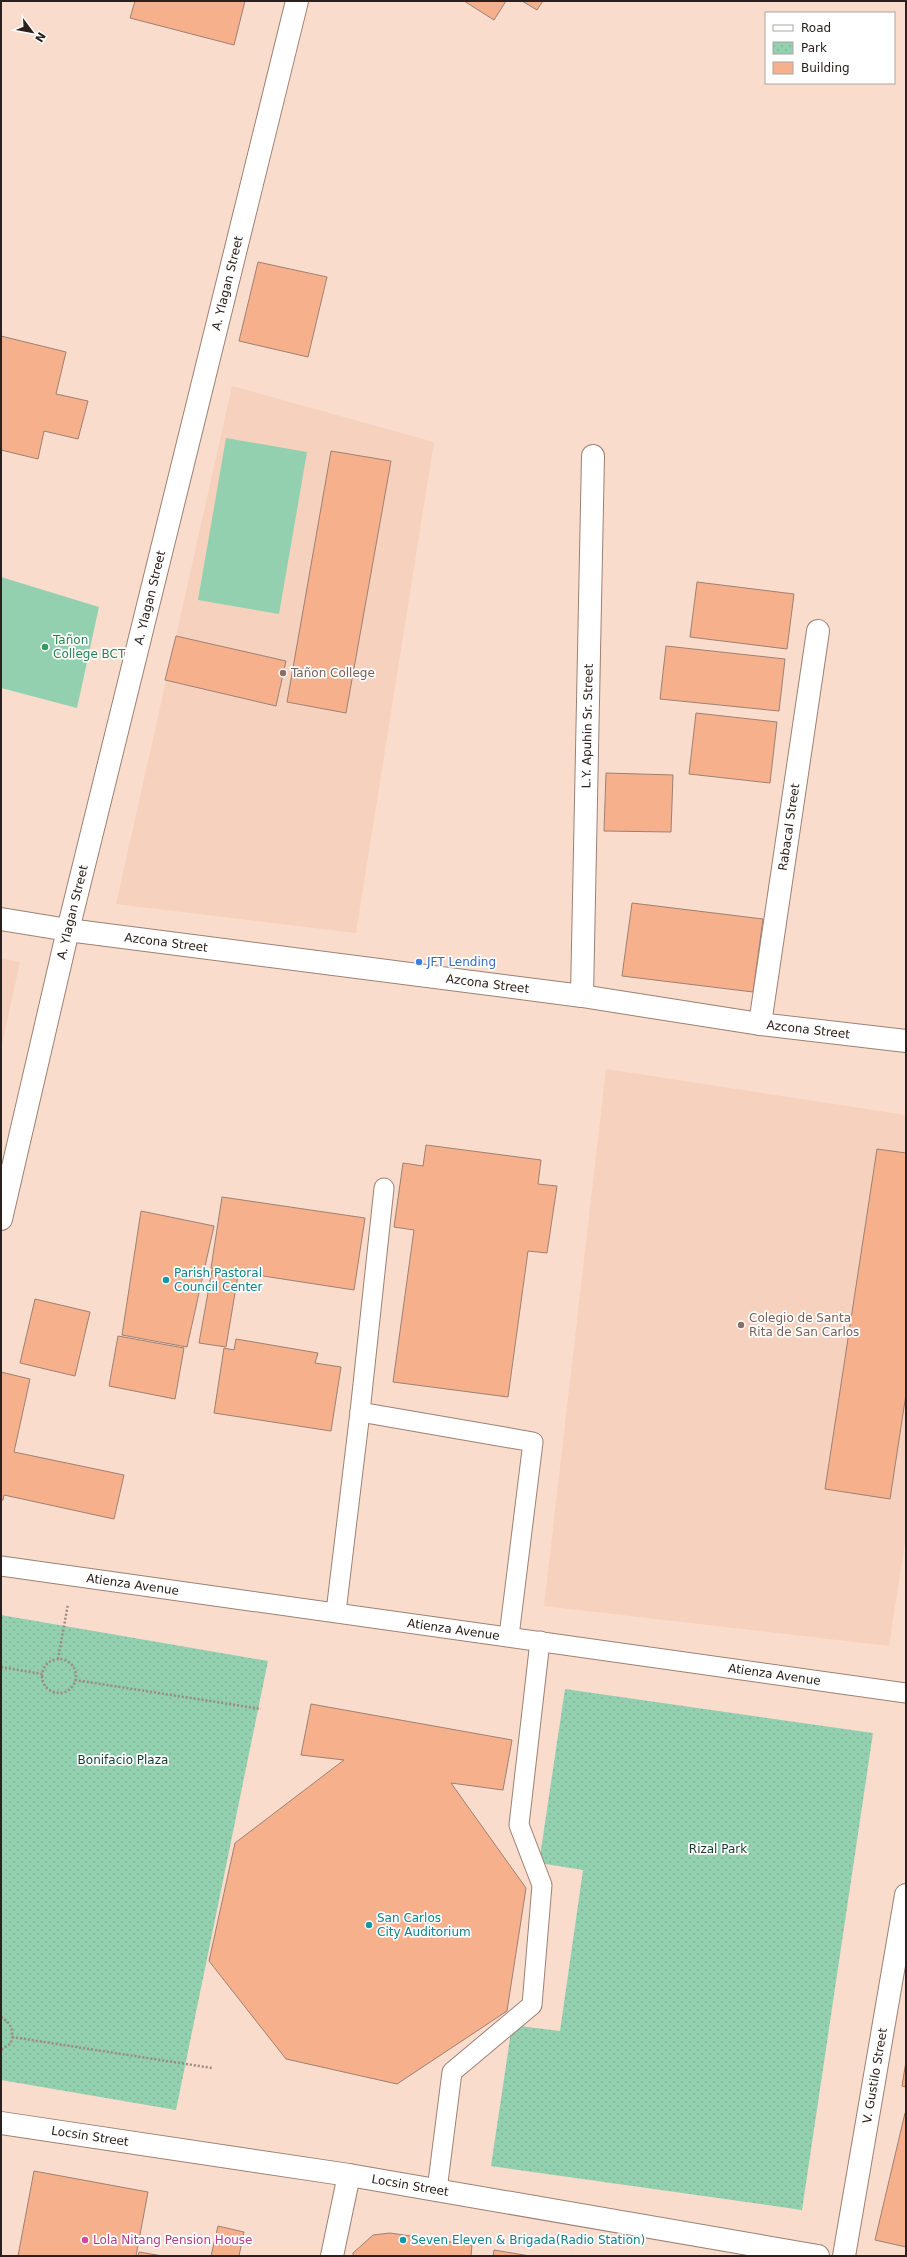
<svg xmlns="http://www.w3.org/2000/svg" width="907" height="2257" viewBox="0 0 907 2257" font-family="'DejaVu Sans',sans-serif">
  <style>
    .built { fill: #f6d1be }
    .grass { fill: #93d0b0 }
    .park { fill: url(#park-dots) }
    .building { fill: #f7b08c; stroke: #9c8174 }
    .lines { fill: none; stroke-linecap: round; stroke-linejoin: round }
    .service-casing { stroke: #9b8073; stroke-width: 21 }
    .minor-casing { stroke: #9b8073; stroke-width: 24 }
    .tertiary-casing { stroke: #9b8073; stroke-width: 24 }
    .path { stroke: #9f8a7f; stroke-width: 2.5; stroke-dasharray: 2 2; stroke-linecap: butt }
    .service { stroke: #fff; stroke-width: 19 }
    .minor { stroke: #fff; stroke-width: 22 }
    .tertiary { stroke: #fff; stroke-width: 22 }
    .leisure-dot { fill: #2e9e5b; stroke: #fff; stroke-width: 1.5 }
    .education-dot { fill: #8d6e63; stroke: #fff; stroke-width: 1.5 }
    .shop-dot { fill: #3f7fe0; stroke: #fff; stroke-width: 1.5 }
    .culture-dot { fill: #0f9aa8; stroke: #fff; stroke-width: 1.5 }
    .hotel-dot { fill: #d1479c; stroke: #fff; stroke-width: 1.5 }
    .labels { text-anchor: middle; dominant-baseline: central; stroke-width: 3.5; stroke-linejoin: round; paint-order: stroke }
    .street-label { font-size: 12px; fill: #2b201b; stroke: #fff }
    .leisure-label { font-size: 12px; fill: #27864d; stroke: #fff; text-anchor: start }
    .education-label { font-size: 12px; fill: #785e54; stroke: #fff; text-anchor: start }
    .shop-label { font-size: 12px; fill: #366cbe; stroke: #fff; text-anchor: start }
    .culture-label { font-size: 12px; fill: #0d838f; stroke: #fff; text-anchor: start }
    .park-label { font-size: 12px; fill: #113e2b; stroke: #fff }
    .hotel-label { font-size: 12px; fill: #b23c85; stroke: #fff; text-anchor: start }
  </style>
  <defs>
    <pattern id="park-dots" width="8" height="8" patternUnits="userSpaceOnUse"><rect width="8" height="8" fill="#93d0b0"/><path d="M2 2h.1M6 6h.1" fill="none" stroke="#7fb297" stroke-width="1.8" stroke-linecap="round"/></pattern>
  </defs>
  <rect width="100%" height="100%" fill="#fadccd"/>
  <path class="built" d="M232 386 434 442 356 933 116 904Z
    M1 958 20 962 1 1049Z
    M606 1069 906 1115V1536L889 1646 544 1606Z"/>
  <path class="grass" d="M226 438 307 452 279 614 198 600Z
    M1 577 99 607 77 708 1 688Z"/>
  <path class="park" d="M1 1615 268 1661 176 2110 1 2080Z
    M565 1689 873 1733 802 2210 491 2166 512 2025 560 2031 583 1870 539 1863Z"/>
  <path class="building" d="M135 1H245L234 45 130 18Z
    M464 1H506L494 20Z
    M522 1H543L537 10Z
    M258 262 327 277 308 357 239 341Z
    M1 336 66 352 56 394 88 401 78 439 44 431 38 459 1 450Z
    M331 451 391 461 346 713 287 702Z
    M697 582 794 594 787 649 690 637Z
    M176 636 286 661 276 706 165 680Z
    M666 646 785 659 779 711 660 699Z
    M696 713 777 722 770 783 689 774Z
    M606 773 673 775 671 832 604 831Z
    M632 903 763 919 753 992 622 976Z
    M426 1145 541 1160 538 1184 557 1186 547 1253 528 1251 508 1397 393 1382 414 1230 394 1227 403 1163 423 1166Z
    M877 1149 906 1153V1394L890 1499 825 1489Z
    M222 1197 365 1218 354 1290 211 1268Z
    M141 1211 214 1226 187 1347 122 1335Z
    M212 1270 238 1275 226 1347 199 1343Z
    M35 1299 90 1312 75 1376 20 1363Z
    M118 1336 184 1348 175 1399 109 1386Z
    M236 1339 318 1353 315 1363 341 1367 331 1431 214 1413 224 1348 234 1350Z
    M1 1372 30 1379 14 1452 124 1475 114 1519 4 1495 3 1500H1Z
    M311 1704 512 1740 503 1790 451 1783 526 1888 507 2011 397 2084 286 2059 209 1961 235 1843 344 1760 301 1755Z
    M906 2061V2087L902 2086Z
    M905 2113H906V2247L875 2240Z
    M34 2171 148 2192 136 2256H18Z
    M218 2226 244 2232 239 2256H211Z
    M390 2233 472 2245 471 2256H353V2253L373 2235Z
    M494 2250 530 2256H493Z
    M139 2252 163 2256H138Z"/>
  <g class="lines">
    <g class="service-casing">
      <g id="service">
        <path d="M360 1412 533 1442 509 1636"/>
        <path id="s1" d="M1 1566 906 1693"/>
        <path d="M336 1612 360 1412 384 1188"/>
        <path d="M437 2190 452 2072 532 2005 542 1885 519 1825 540 1641"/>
      </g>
    </g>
    <g class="minor-casing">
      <g id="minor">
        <path d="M1 919 68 930"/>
        <path id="s2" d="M582 996 593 456"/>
        <path id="s3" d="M760 1024 818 631"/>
        <path d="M332 2256 349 2175"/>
      </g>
    </g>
    <g class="tertiary-casing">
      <g id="tertiary">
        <path id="s4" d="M68 930 582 996 760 1024 906 1041"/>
        <path id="s5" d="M1 1219 68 930 297 1"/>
        <path id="s6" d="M1 2123 349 2175 818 2256"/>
        <path id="s7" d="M844 2256 906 1895"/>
      </g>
    </g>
    <path class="path" d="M42 1676a17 17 0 1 1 34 0a17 17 0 1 1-34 0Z
      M58 1659 68 1604
      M1 1667 42 1674
      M75 1680 261 1709
      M1 2017C12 2024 14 2031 11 2043L1 2050
      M12 2037 212 2068"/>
    <use href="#service" class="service"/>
    <use href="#minor" class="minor"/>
    <use href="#tertiary" class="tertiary"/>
  </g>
  <circle class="leisure-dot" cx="45" cy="647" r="4"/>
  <g class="education-dot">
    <circle cx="283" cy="673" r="4"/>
    <circle cx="741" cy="1325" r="4"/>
  </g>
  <circle class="shop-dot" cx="419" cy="962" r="4"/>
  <g class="culture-dot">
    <circle cx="166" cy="1280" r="4"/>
    <circle cx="369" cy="1925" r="4"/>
    <circle cx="403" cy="2240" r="4"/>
  </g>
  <circle class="hotel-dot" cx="85" cy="2240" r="4"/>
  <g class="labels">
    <g class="street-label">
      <text stroke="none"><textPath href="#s5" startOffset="963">A. Ylagan Street</textPath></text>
      <text stroke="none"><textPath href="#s5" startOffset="639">A. Ylagan Street</textPath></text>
      <text stroke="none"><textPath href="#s2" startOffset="270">L.Y. Apuhin Sr. Street</textPath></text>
      <text stroke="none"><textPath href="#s3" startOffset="199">Rabacal Street</textPath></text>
      <text stroke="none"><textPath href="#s5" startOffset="315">A. Ylagan Street</textPath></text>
      <text stroke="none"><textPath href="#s4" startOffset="99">Azcona Street</textPath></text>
      <text stroke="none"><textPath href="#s4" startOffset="423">Azcona Street</textPath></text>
      <text stroke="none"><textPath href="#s4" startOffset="747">Azcona Street</textPath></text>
      <text stroke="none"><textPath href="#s1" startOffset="133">Atienza Avenue</textPath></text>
      <text stroke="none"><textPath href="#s1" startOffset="457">Atienza Avenue</textPath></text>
      <text stroke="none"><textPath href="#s1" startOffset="781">Atienza Avenue</textPath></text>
      <text stroke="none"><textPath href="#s7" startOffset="183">V. Gustilo Street</textPath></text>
      <text stroke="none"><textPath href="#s6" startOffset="90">Locsin Street</textPath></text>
      <text stroke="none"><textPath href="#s6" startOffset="414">Locsin Street</textPath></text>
    </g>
    <g class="leisure-label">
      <text x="53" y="640">Tañon<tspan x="53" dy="14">College BCT</tspan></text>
    </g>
    <g class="education-label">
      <text x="291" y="673">Tañon College</text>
      <text x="749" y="1318">Colegio de Santa<tspan x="749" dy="14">Rita de San Carlos</tspan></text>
    </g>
    <g class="shop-label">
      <text x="427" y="962">JFT Lending</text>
    </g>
    <g class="culture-label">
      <text x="174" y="1273">Parish Pastoral<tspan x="174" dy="14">Council Center</tspan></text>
      <text x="377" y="1918">San Carlos<tspan x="377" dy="14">City Auditorium</tspan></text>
      <text x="411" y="2240">Seven Eleven &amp; Brigada(Radio Station)</text>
    </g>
    <g class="park-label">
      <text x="123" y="1760">Bonifacio Plaza</text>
      <text x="718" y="1849">Rizal Park</text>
    </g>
    <g class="hotel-label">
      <text x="93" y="2240">Lola Nitang Pension House</text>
    </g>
  </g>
  <rect width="907" height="2257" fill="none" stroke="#2b201b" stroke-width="4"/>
  <rect x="765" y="12" width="130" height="72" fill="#ffffff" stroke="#aaa6a4"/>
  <rect x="773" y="25" width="20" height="6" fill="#ffffff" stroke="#aaa6a4"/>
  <text x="801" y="32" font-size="12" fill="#2b201b">Road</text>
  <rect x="773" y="42" width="20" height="12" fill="url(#park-dots)" stroke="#aaa6a4"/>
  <text x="801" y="52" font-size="12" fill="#2b201b">Park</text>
  <rect x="773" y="62" width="20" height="12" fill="#f7b08c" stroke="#aaa6a4"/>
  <text x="801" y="72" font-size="12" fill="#2b201b">Building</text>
  <g transform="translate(32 32) rotate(122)" stroke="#ffffff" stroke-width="3" paint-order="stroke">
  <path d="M0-3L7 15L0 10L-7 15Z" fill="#2b201b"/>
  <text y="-6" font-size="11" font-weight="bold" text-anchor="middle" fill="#2b201b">N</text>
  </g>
</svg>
